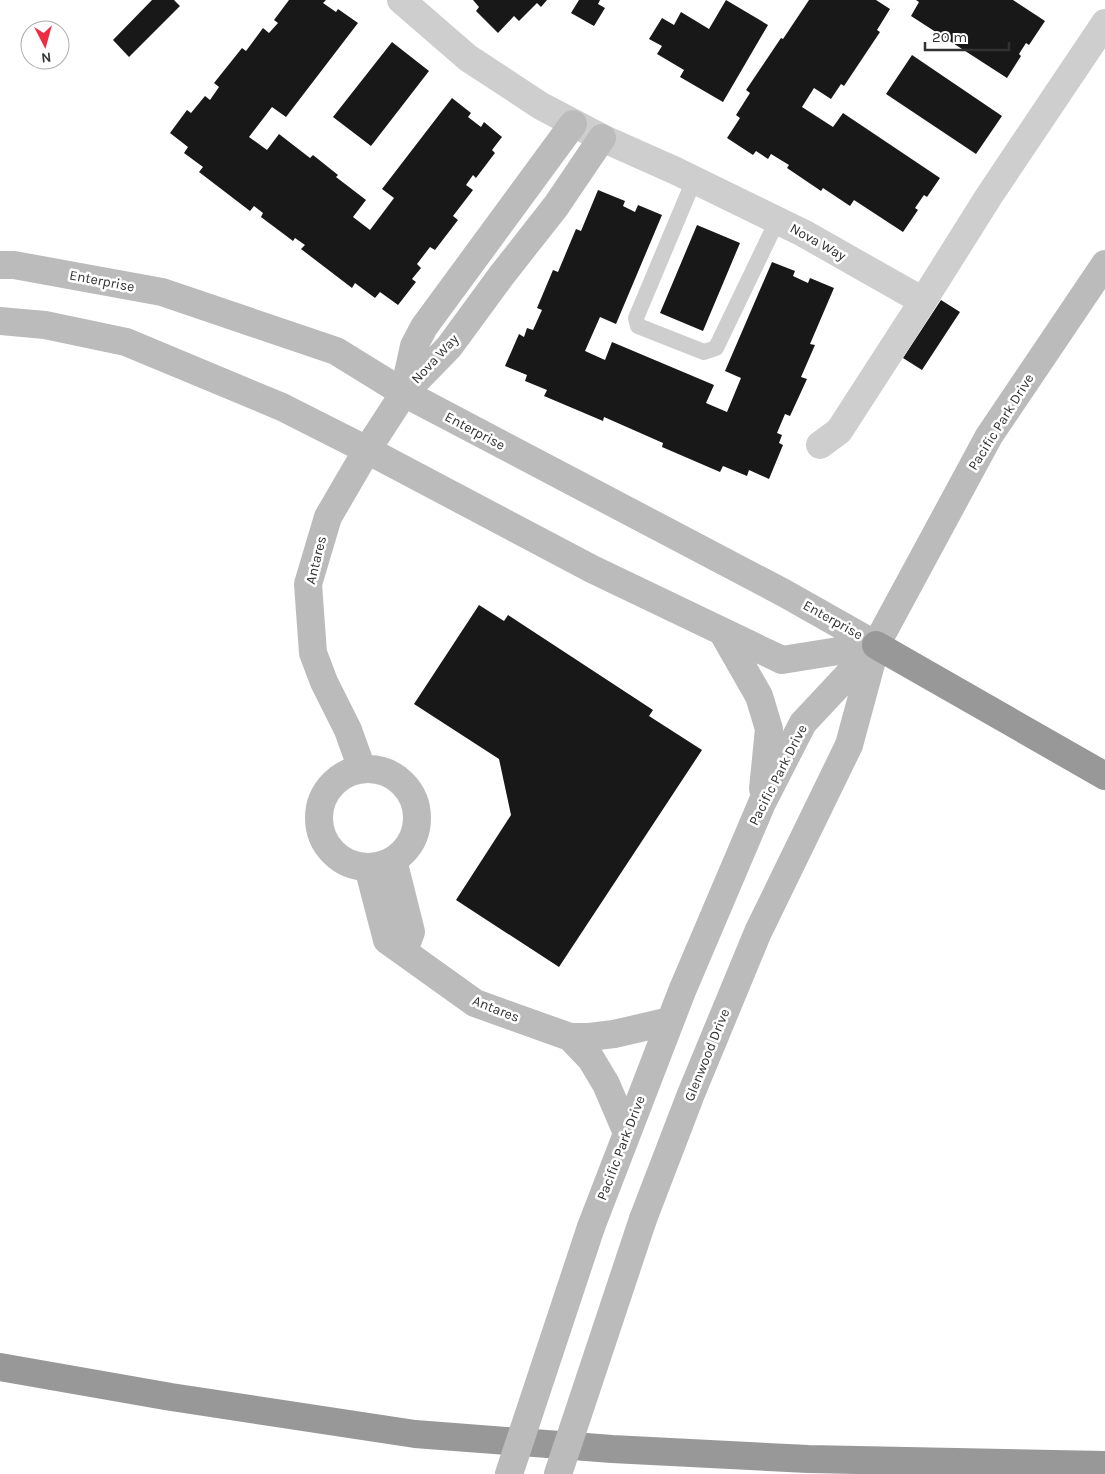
<svg xmlns="http://www.w3.org/2000/svg" width="1105" height="1474" viewBox="0 0 1105 1474" font-family="Karla,sans-serif">
  <style>
    .building { fill: #181818 }
    .lines { fill: none; stroke-linecap: round; stroke-linejoin: round }
    .lane { stroke: #cecece; stroke-width: 16 }
    .street { stroke: #cecece; stroke-width: 28 }
    .secondary { stroke: #bbb; stroke-width: 28 }
    .highway { stroke: #989898; stroke-width: 28 }
    .secondary-bridge { stroke: #bbb; stroke-width: 28 }
    .labels { text-anchor: middle; dominant-baseline: central; stroke-width: 5; stroke-linejoin: round; paint-order: stroke }
    .street-label { font-size: 14px; fill: #313131; stroke: #fff }
  </style>
  <rect width="100%" height="100%" fill="#fff"/>
  <path class="building" d="M152 0H174L180 6 129 57 113 40Z
    M289 0H326L323 3 336 12 338 9 358 23 286 117 272 107 249 137 267 150 279 134 310 158 313 155 338 175 336 177 366 200 353 217 370 230 394 198 382 189 452 98 471 113 468 117 481 127 484 122 502 137 492 150 495 153 476 178 473 175 466 185 473 190 453 216 458 220 435 250 430 247 417 264 421 268 412 279 416 282 398 305 380 292 375 298 355 283 352 288 301 249 305 245 295 238 293 241 261 217 263 213 254 206 250 211 199 172 203 167 184 153 188 147 170 133 187 110 191 113 205 96 210 100 219 87 214 83 242 48 246 51 263 28 269 33 278 23 274 20Z
    M473 0H547L541 7 537 3 519 21 514 16 498 33 476 11 479 7Z
    M579 0H600L598 4 605 8 594 26 571 13Z
    M726 0 768 25 723 102 680 77 684 70 657 54 662 46 649 39 662 18 674 25 681 12 709 29Z
    M809 0H876L890 9 877 30 880 32 844 86 841 84 831 99 814 88 802 107 833 127 843 113 940 178 927 197 924 195 915 208 918 210 903 232 854 200 850 206 823 188 821 191 787 168 789 165 771 154 768 159 756 151 753 155 727 138 740 118 736 115 750 93 746 90 781 38 783 39Z
    M916 0H1013L1045 21 1029 45 1026 43 1019 54 1021 56 1007 78 911 16 919 2Z
    M392 42 429 71 371 146 333 117Z
    M912 55 1002 116 976 154 886 94Z
    M598 190 625 201 623 206 635 212 638 205 662 215 616 324 600 317 585 351 605 360 612 342 714 385 706 403 727 412 741 378 725 371 772 262 795 271 793 276 808 283 810 278 834 288 810 344 815 345 801 377 807 379 790 416 785 414 777 433 782 435 779 443 783 445 769 479 749 470 747 476 723 466 720 472 662 447 663 443 604 417 603 421 544 396 547 390 525 381 527 375 505 366 519 334 524 337 527 328 533 330 542 310 537 308 553 270 558 272 576 229 581 231Z
    M697 225 740 243 703 331 660 313Z
    M941 300 960 312 922 370 903 358Z
    M479 605 504 621 508 615 653 710 649 716 702 750 559 967 456 900 511 815 499 759 414 704Z"/>
  <g class="lines">
    <path class="lane" d="M694 180 636 318 638 326 704 352 716 348 777 221"/>
    <path class="street" d="M401 0 468 58 541 106 602 138 676 171 803 233 923 301
      M820 445 839 431 923 301 989 196 1105 23"/>
    <path class="secondary" d="M0 265H14L162 292 336 351 404 393 784 593 876 645
      M0 321 45 325 126 342 282 407 367 450 592 569 782 660 876 645
      M404 392 414 346 424 327 573 124
      M723 633 759 696 769 729 763 789
      M362 769 348 730 324 682 313 653 308 584 328 517 367 450 404 393 449 347 501 276 556 206 602 138
      M319 818a49 49 0 1 1 98 0a49 49 0 1 1-98 0Z
      M393 860 411 932 404 951
      M368 867 387 940 475 1003 570 1037H589L614 1034 670 1021
      M570 1037 591 1059 606 1084 627 1133
      M643 1219 691 1094 758 932 849 745 875 649
      M591 1227 682 991 762 803 803 723 876 645 989 436 1105 264"/>
    <path class="highway" d="M876 645 1105 776
      M0 1367 171 1397 415 1434 612 1449 808 1459 1105 1465"/>
    <path class="secondary-bridge" d="M509 1474 591 1227
      M558 1474 643 1219"/>
  </g>
  <g class="labels">
    <g class="street-label">
      <text transform="translate(818 242) rotate(29)">Nova Way</text>
      <text transform="translate(102 281) rotate(11)">Enterprise</text>
      <text transform="translate(435 359) rotate(-47)">Nova Way</text>
      <text transform="translate(1001 422) rotate(-58)">Pacific Park Drive</text>
      <text transform="translate(475 431) rotate(28)">Enterprise</text>
      <text transform="translate(316 560) rotate(-76)">Antares</text>
      <text transform="translate(833 620) rotate(29)">Enterprise</text>
      <text transform="translate(778 775) rotate(-63)">Pacific Park Drive</text>
      <text transform="translate(496 1009) rotate(22)">Antares</text>
      <text transform="translate(707 1055) rotate(-68)">Glenwood Drive</text>
      <text transform="translate(621 1148) rotate(-69)">Pacific Park Drive</text>
    </g>
  </g>
  <g transform="translate(45 45) rotate(174)"><circle r="24" fill="#ffffff" stroke="#adadad"/>
  <path d="M0-4L9 19L0 12L-9 19Z" fill="#ef2c42"/>
  <text y="-8" font-size="14" font-weight="bold" text-anchor="middle" fill="#313131">N</text>
  </g>
  <path d="M925 42v8h84v-8" fill="none" stroke="#313131" stroke-width="2.5"/>
  <text x="932" y="42" font-size="15" fill="#313131" stroke="#ffffff" stroke-width="4" paint-order="stroke">20 m</text>
</svg>
